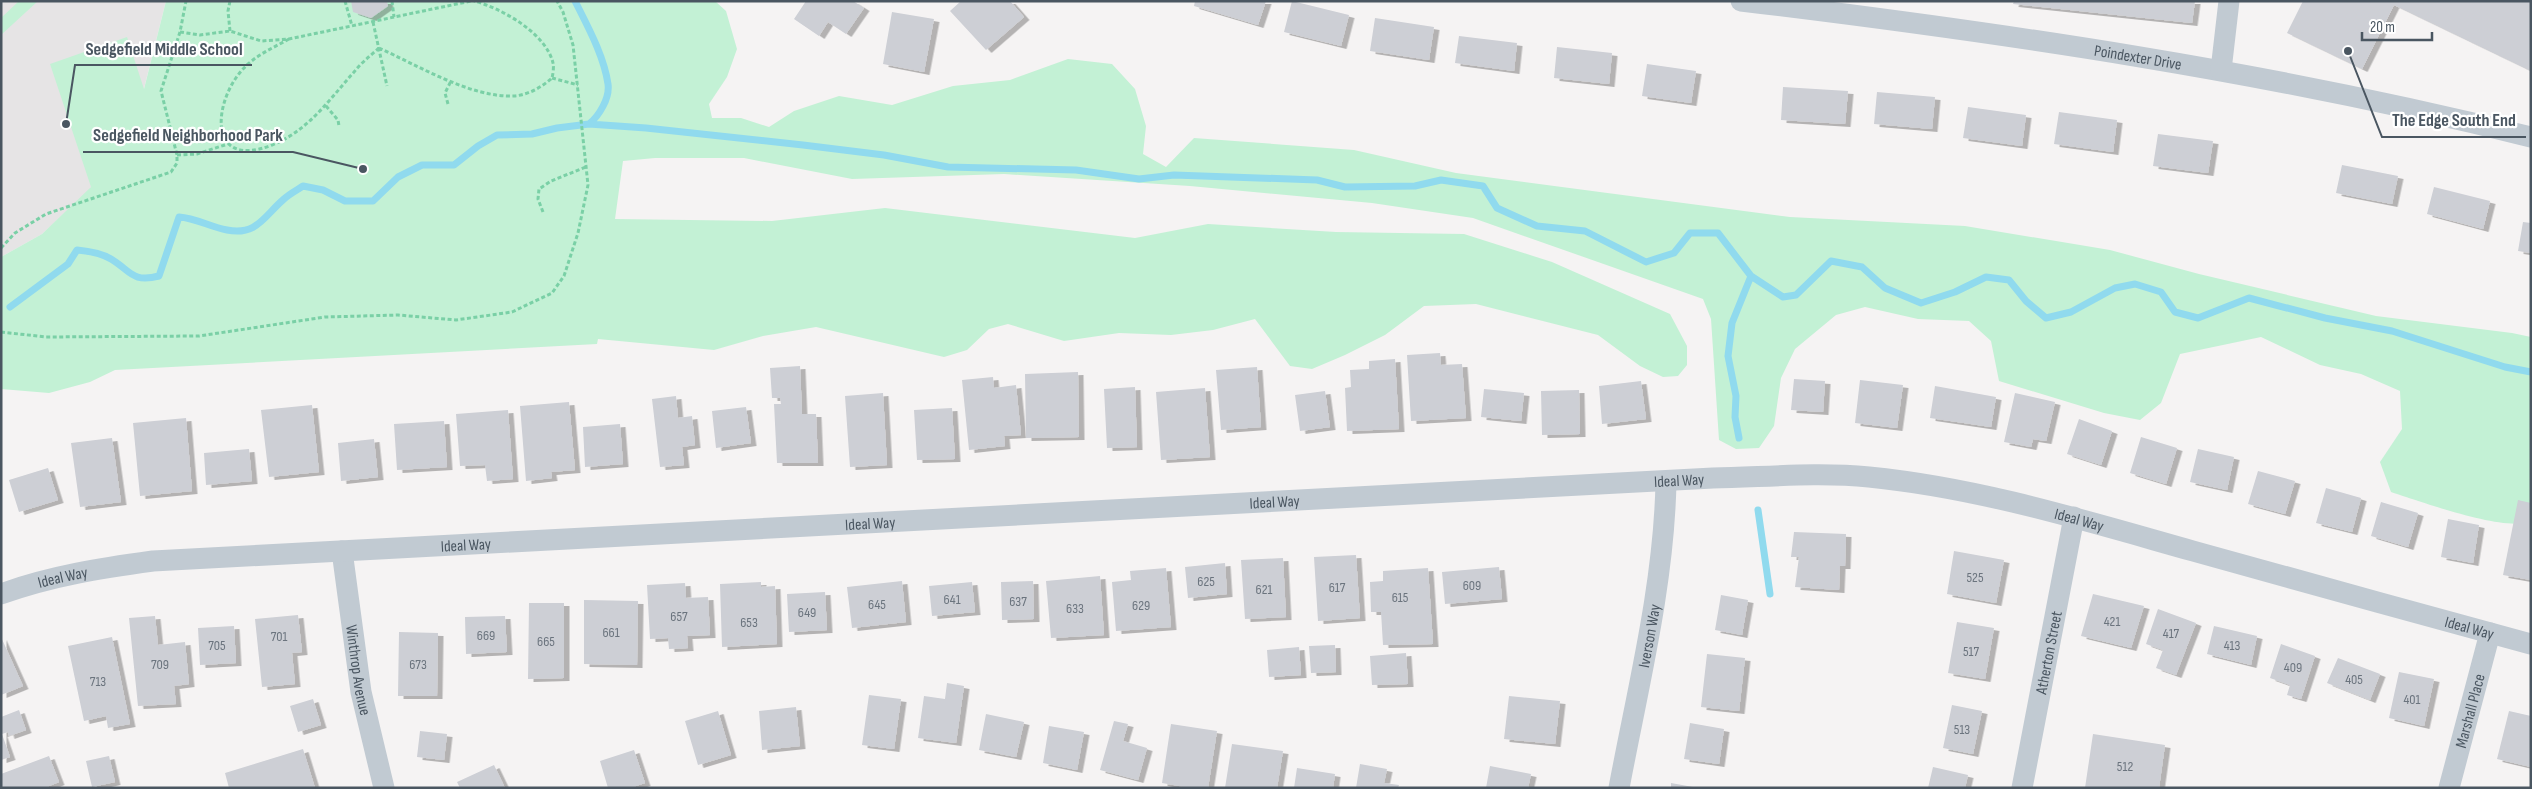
<svg xmlns="http://www.w3.org/2000/svg" width="2532" height="789" font-family="'Sofia Sans Condensed',sans-serif">
  <defs>
    <filter id="shadow"><feDropShadow dx="5.5" dy="3" stdDeviation="0" flood-color="#0004"/></filter>
  </defs>
  <rect width="100%" height="100%" fill="#f5f3f3"/>
  <path fill="#e6e4e5" d="M1,1h165l-25,99 -22,48 -30,42 -47,44 -41,23z"/>
  <path fill="#c3f1d5" d="M19,1h19l-37,34v-17z
    M166,1h549l11,10 11,38 -10,28 -18,27 3,14h29l28,9 25,-16 45,-15 53,9 61,-19 57,-6 58,-21 44,5 23,25 11,37 -3,28 23,13 28,-29 160,12 102,23 334,44 175,9 145,24 89,24 177,42 136,17 19,4v183c-19,15 -115,-20 -140,-28l-11,-30 22,-33 -2,-38 -39,-17 -41,-9 -59,-28 -81,17 -19,49 -21,17 -36,-7 -105,-32 -8,-40 -22,-20 -51,-2 -53,-12 -29,8 -41,34 -14,29 -7,48 -15,22 -23,1 -17,-9 -8,-121 -8,-20 -230,-81 -101,-15 -182,-17 -186,-12 -152,5 -108,-21h-89l-32,3 -8,58 157,2 113,-13 250,30 73,-14 128,8 128,2 88,28 118,52 17,32v19l-9,11 -15,1 -23,-11 -42,-31 -122,-31 -52,2 -39,29 -40,20 -33,14 -22,-3 -35,-47 -42,11 -42,5 -52,-2 -55,8 -56,-17 -19,5 -22,21 -23,7 -128,-30 -53,9 -49,14 -116,-11 -1,5 -482,26 -25,12 -41,11 -48,-4v-132l41,-23 49,-47 -41,-123 77,-27 17,52z"/>
  <g fill="none" stroke-linecap="round" stroke-linejoin="round">
    <path stroke="#90daee" stroke-width="7" d="M575,1c13,26 29,55 33,83 2,14 -9,32 -19,40
      M10,307l58,-43 9,-14c11,1 24,3 34,9 20,12 21,24 48,17l20,-59c17,1 31,10 48,13 30,6 37,-14 57,-31 5,-5 13,-9 19,-13l20,4 22,11h28l25,-24 24,-12h32l24,-19 19,-11 35,-1 25,-6 32,-4 57,4 157,17 81,10 64,12 128,3 63,9 35,-4 143,5 28,7 70,-1 26,-6 42,6 14,22 40,18 48,5 61,31 28,-9 16,-20h28l33,43 32,21 13,-2 35,-34 31,6 23,21 36,15 34,-11 31,-15 23,3 17,21 20,17 25,-6 44,-24 20,-4 26,8 14,20 23,6 51,-20 76,20 67,13 113,36 26,5
      M1739,438l-4,-21 1,-21 -8,-40 4,-33 19,-47
      M1758,510l12,84"/>
  </g>
  <path fill="#cdcfd5" filter="url(#shadow)" d="M351,1h36l1,5 -17,12 -18,-6z
    M806,1h47l11,7 -18,26 -18,-12 -9,14 -25,-17z
    M961,1h49l14,16 -38,33 -36,-39z
    M1195,1h71l-8,24 -64,-19z
    M1292,1l57,14 -8,31 -57,-14z
    M2014,1h181l-3,22 -179,-19z
    M2303,1h228v70l-137,-66 -32,64 -75,-36z
    M892,12l42,7 -10,53 -41,-8z
    M1375,18l59,9 -5,33 -59,-9z
    M1459,36l58,7 -3,28 -59,-8z
    M1557,47l55,6 -3,31 -55,-6z
    M1647,64l49,7 -5,32 -49,-7z
    M1783,87l65,4 -3,33 -64,-4z
    M1877,92l58,5 -3,32 -58,-5z
    M1968,107l58,8 -4,31 -59,-8z
    M2059,112l58,8 -4,32 -59,-8z
    M2158,134l55,7 -5,32 -55,-7z
    M2342,165l56,11 -6,28 -56,-11z
    M2434,187l56,14 -7,28 -56,-15z
    M2523,222l8,1v30l-13,-2z
    M1440,353l1,12 21,-1 4,54 -55,3 -4,-66z
    M1395,359l4,70 -52,2 -2,-43 6,-1 -1,-17 19,-1v-8z
    M800,366l2,48h14l2,49h-41l-3,-59h7l-1,-6h-8l-2,-30z
    M1257,367l4,60 -40,3 -5,-60z
    M1078,372l1,65 -53,1 -1,-64z
    M993,377l1,11 22,-3 5,50 -17,1 1,10 -36,4 -7,-70z
    M1794,379l31,2 -2,31 -32,-2z
    M1860,380l43,5 -6,43 -42,-5z
    M1641,381l5,38 -44,5 -3,-38z
    M1935,386l61,11 -5,30 -61,-9z
    M1135,387l2,60 -30,1 -3,-59z
    M1205,388l5,69 -49,3 -5,-68z
    M1484,389l40,4 -3,28 -40,-4z
    M1579,390l1,44 -38,1 -1,-44z
    M1325,391l5,36 -30,4 -5,-36z
    M883,393l4,72 -37,2 -5,-71z
    M2015,393l40,9 -9,39 -13,-2 -2,8 -27,-5z
    M676,396l2,22 14,-2 3,29 -13,2 2,18 -24,2 -8,-68z
    M569,402l6,68 -24,2 1,6 -26,3 -6,-75z
    M312,405l7,67 -50,5 -8,-67z
    M746,407l5,36 -35,5 -4,-37z
    M952,408l3,51 -38,1 -3,-50z
    M508,410l5,69 -26,2 -2,-16 -25,1 -4,-52z
    M186,418l6,73 -52,5 -7,-73z
    M2079,419l33,12 -11,34 -34,-11z
    M444,421l3,46 -50,3 -3,-46z
    M620,424l3,40 -38,3 -2,-40z
    M2141,437l36,11 -11,36 -36,-11z
    M112,438l9,64 -41,5 -9,-64z
    M374,439l4,38 -37,4 -3,-38z
    M249,449l3,32 -46,4 -2,-32z
    M2198,449l36,8 -7,33 -37,-8z
    M48,468l10,32 -39,12 -10,-32z
    M2258,471l37,10 -10,33 -37,-10z
    M2326,488l35,10 -9,34 -36,-9z
    M2518,500l13,3v77l-28,-5z
    M2381,502l37,11 -10,34 -37,-11z
    M2448,519l31,6 -6,38 -32,-6z
    M1794,532l52,2 -1,32h-5l-1,24 -44,-3 4,-30h-8z
    M1954,551l50,9 -8,43 -49,-9z
    M1356,555l4,63 -42,3 -4,-64z
    M1283,558l3,59 -41,2 -4,-59z
    M1225,563l2,31 -39,4 -3,-31z
    M1499,567l3,32 -57,5 -3,-32z
    M1166,568l5,59 -55,4 -4,-49 19,-2 -1,-9z
    M1428,568l5,76 -50,1 -2,-33h-10l-1,-30 13,-1v-10z
    M1100,576l4,59 -53,3 -5,-57z
    M902,581l4,41 -54,6 -5,-41z
    M1033,581l1,38 -32,1 -1,-38z
    M761,582v5l14,-1 2,58 -55,3 -2,-63z
    M972,582l3,30 -43,4 -3,-30z
    M685,583l1,15 22,-1 2,38 -23,1 1,12 -19,1 -1,-11 -18,1 -3,-54z
    M825,592l2,38 -38,2 -2,-38z
    M2093,594l51,12 -13,42 -50,-12z
    M1721,595l27,5 -6,35 -27,-5z
    M584,600l54,1 -1,64 -53,-1z
    M529,603h35v75l-36,1z
    M2158,609l38,14 -20,52 -20,-7 7,-18 -17,-6z
    M298,615l4,37 -10,1 3,31 -33,3 -7,-68z
    M155,616l3,29 27,-3 4,42 -15,2 2,18 -38,2 -9,-88z
    M505,616l2,36 -41,2 -1,-37z
    M1957,622l37,6 -9,51 -37,-6z
    M234,626l2,37 -36,2 -2,-37z
    M2214,626l43,10 -6,29 -44,-11z
    M399,632l39,1 -1,63h-39z
    M1,637l22,49 -22,9z
    M112,637l18,87 -22,4 -2,-12 -22,5 -16,-75z
    M2281,644l34,12 -14,43 -14,-4 3,-10 -20,-7z
    M1335,645l1,27 -25,1 -2,-27z
    M1299,647l2,28 -32,2 -2,-27z
    M1406,653l2,31 -36,1 -2,-29z
    M1707,654l38,4 -6,53 -38,-4z
    M2338,658l42,16 -10,26 -43,-17z
    M2399,672l35,7 -10,47 -35,-8z
    M947,683l17,3 -8,57 -38,-5 6,-42 21,3z
    M869,695l32,4 -7,50 -32,-4z
    M1509,696l51,5 -5,43 -51,-5z
    M313,699l8,26 -23,7 -8,-26z
    M1952,705l30,6 -9,43 -30,-6z
    M796,707l4,39 -38,4 -3,-39z
    M19,710l7,20 -17,6 -1,-4 -6,2 8,23 -9,3v-43z
    M718,711l13,44 -33,10 -13,-44z
    M2509,711l22,5v51l-34,-8z
    M986,714l38,8 -8,35 -37,-7z
    M1114,721l14,3 -5,17 24,7 -9,32 -38,-10z
    M1690,723l34,6 -5,35 -35,-5z
    M1171,724l46,7 -9,57h-17l-29,-5z
    M1049,726l35,6 -7,38 -34,-7z
    M420,731l27,3 -3,26 -27,-3z
    M2093,734l72,11 -6,43h-74z
    M1232,744l51,7 -6,37h-52z
    M303,749l12,39h-86l-4,-15z
    M634,750l11,33 -15,5h-22l-8,-27z
    M49,756l10,26 -15,6h-43v-14z
    M109,756l6,26 -23,5 -6,-26z
    M1360,764l27,5 -3,14 15,2 -1,3h-42z
    M494,765l11,23h-45l-3,-6z
    M1490,766l41,8 -3,14h-42z
    M1933,767l35,8 -3,13h-37z
    M1297,768l38,6 -2,14h-39z
    M1671,783l22,4v1h-22z"/>
  <g fill="none" stroke-linecap="round" stroke-linejoin="round">
    <path stroke="#7ad0a6" stroke-width="3" stroke-dasharray="4 2.5" stroke-linecap="butt" d="M345,1l7,25
      M392,1l2,16
      M373,22l14,64
      M230,31l-2,-20 2,-10
      M180,32l20,3 30,-4 31,10 28,-2 182,-38
      M289,39c-16,9 -33,16 -45,29 -31,32 -38,103 28,77 36,-14 57,-45 82,-73 7,-9 16,-16 25,-24
      M379,48c38,17 92,50 135,48 14,-1 28,-9 38,-18 1,-4 2,-11 1,-15 -7,-30 -52,-55 -79,-62
      M552,78l26,7
      M448,104l-3,-11 6,-12
      M326,106l12,14 1,6
      M177,155l20,-1 31,-10
      M543,212l-5,-13 1,-10 12,-8 35,-14
      M1,248l14,-15 31,-19 125,-42 6,-9v-8l-16,-64 19,-59 6,-31
      M1,332l45,5 153,-1 126,-19 73,-2 58,5 56,-8 40,-19 12,-17 14,-43 10,-48 -15,-140 -10,-33 -6,-11"/>
    <g stroke="#c1cad2" stroke-width="21">
      <path id="s1" d="M1741,1c265,32 530,71 790,136"/>
      <path d="M2221,70l8,-69"/>
      <path id="s2" d="M342,551l19,141 23,96"/>
      <path id="s3" d="M1,594c49,-18 101,-26 152,-33l1560,-83c52,-1 105,-6 156,-1 111,11 217,44 324,74 113,32 225,62 338,93"/>
      <path id="s4" d="M1619,788c19,-101 45,-203 47,-306"/>
      <path id="s5" d="M2022,788l52,-271"/>
      <path id="s6" d="M2449,788l41,-155"/>
    </g>
  </g>
  <g text-anchor="middle" stroke-width="4.5" stroke-linejoin="round" paint-order="stroke">
    <g font-size="14" fill="#6b747e">
      <text x="1975" y="582">525</text>
      <text x="1206" y="586">625</text>
      <text x="1472" y="590">609</text>
      <text x="1337" y="592">617</text>
      <text x="1264" y="594">621</text>
      <text x="1400" y="602">615</text>
      <text x="952" y="604">641</text>
      <text x="1018" y="606">637</text>
      <text x="877" y="609">645</text>
      <text x="1141" y="610">629</text>
      <text x="1075" y="613">633</text>
      <text x="807" y="617">649</text>
      <text x="679" y="621">657</text>
      <text x="2112" y="626">421</text>
      <text x="749" y="627">653</text>
      <text x="611" y="637">661</text>
      <text x="2171" y="638">417</text>
      <text x="486" y="640">669</text>
      <text x="279" y="641">701</text>
      <text x="546" y="646">665</text>
      <text x="217" y="650">705</text>
      <text x="2232" y="650">413</text>
      <text x="1971" y="656">517</text>
      <text x="160" y="669">709</text>
      <text x="418" y="669">673</text>
      <text x="2293" y="672">409</text>
      <text x="2354" y="684">405</text>
      <text x="98" y="686">713</text>
      <text x="2412" y="704">401</text>
      <text x="1962" y="734">513</text>
      <text x="2125" y="771">512</text>
    </g>
    <g font-size="16" fill="#4a5661" stroke="#fff">
      <text dy="6" stroke="none"><textPath href="#s1" startOffset="401">Poindexter Drive</textPath></text>
      <text dy="6" stroke="none"><textPath href="#s3" startOffset="1684">Ideal Way</textPath></text>
      <text dy="6" stroke="none"><textPath href="#s3" startOffset="1279">Ideal Way</textPath></text>
      <text dy="6" stroke="none"><textPath href="#s3" startOffset="2089">Ideal Way</textPath></text>
      <text dy="6" stroke="none"><textPath href="#s3" startOffset="874">Ideal Way</textPath></text>
      <text dy="6" stroke="none"><textPath href="#s3" startOffset="469">Ideal Way</textPath></text>
      <text dy="6" stroke="none"><textPath href="#s3" startOffset="64">Ideal Way</textPath></text>
      <text dy="6" stroke="none"><textPath href="#s3" startOffset="2494">Ideal Way</textPath></text>
      <text dy="6" stroke="none"><textPath href="#s4" startOffset="155">Iverson Way</textPath></text>
      <text dy="6" stroke="none"><textPath href="#s5" startOffset="138">Atherton Street</textPath></text>
      <text dy="6" stroke="none"><textPath href="#s2" startOffset="120">Winthrop Avenue</textPath></text>
      <text dy="6" stroke="none"><textPath href="#s6" startOffset="80">Marshall Place</textPath></text>
    </g>
  </g>
  <path fill="none" stroke="#4a5661" stroke-width="2" d="M66 124L75 65H252M2348 51L2382 137H2526M363 169L293 152H83"/>
  <g fill="#4a5661" stroke="#fff" stroke-width="2">
    <circle cx="66" cy="124" r="5"/>
    <circle cx="2348" cy="51" r="5"/>
    <circle cx="363" cy="169" r="5"/>
  </g>
  <g font-size="18" text-anchor="middle" font-weight="bold" fill="#4a5661" stroke="#fff" stroke-width="4.5" stroke-linejoin="round" paint-order="stroke">
    <text x="164" y="55">Sedgefield Middle School</text>
    <text x="2454" y="126">The Edge South End</text>
    <text x="188" y="141">Sedgefield Neighborhood Park</text>
  </g>
  <rect width="2532" height="789" fill="none" stroke="#4a5661" stroke-width="5"/>
  <path d="M2362 32v8h70v-8" fill="none" stroke="#4a5661" stroke-width="2.5"/>
  <text x="2370" y="32" font-size="15" fill="#4a5661" stroke="#ffffff" stroke-width="4" paint-order="stroke">20 m</text>
</svg>
